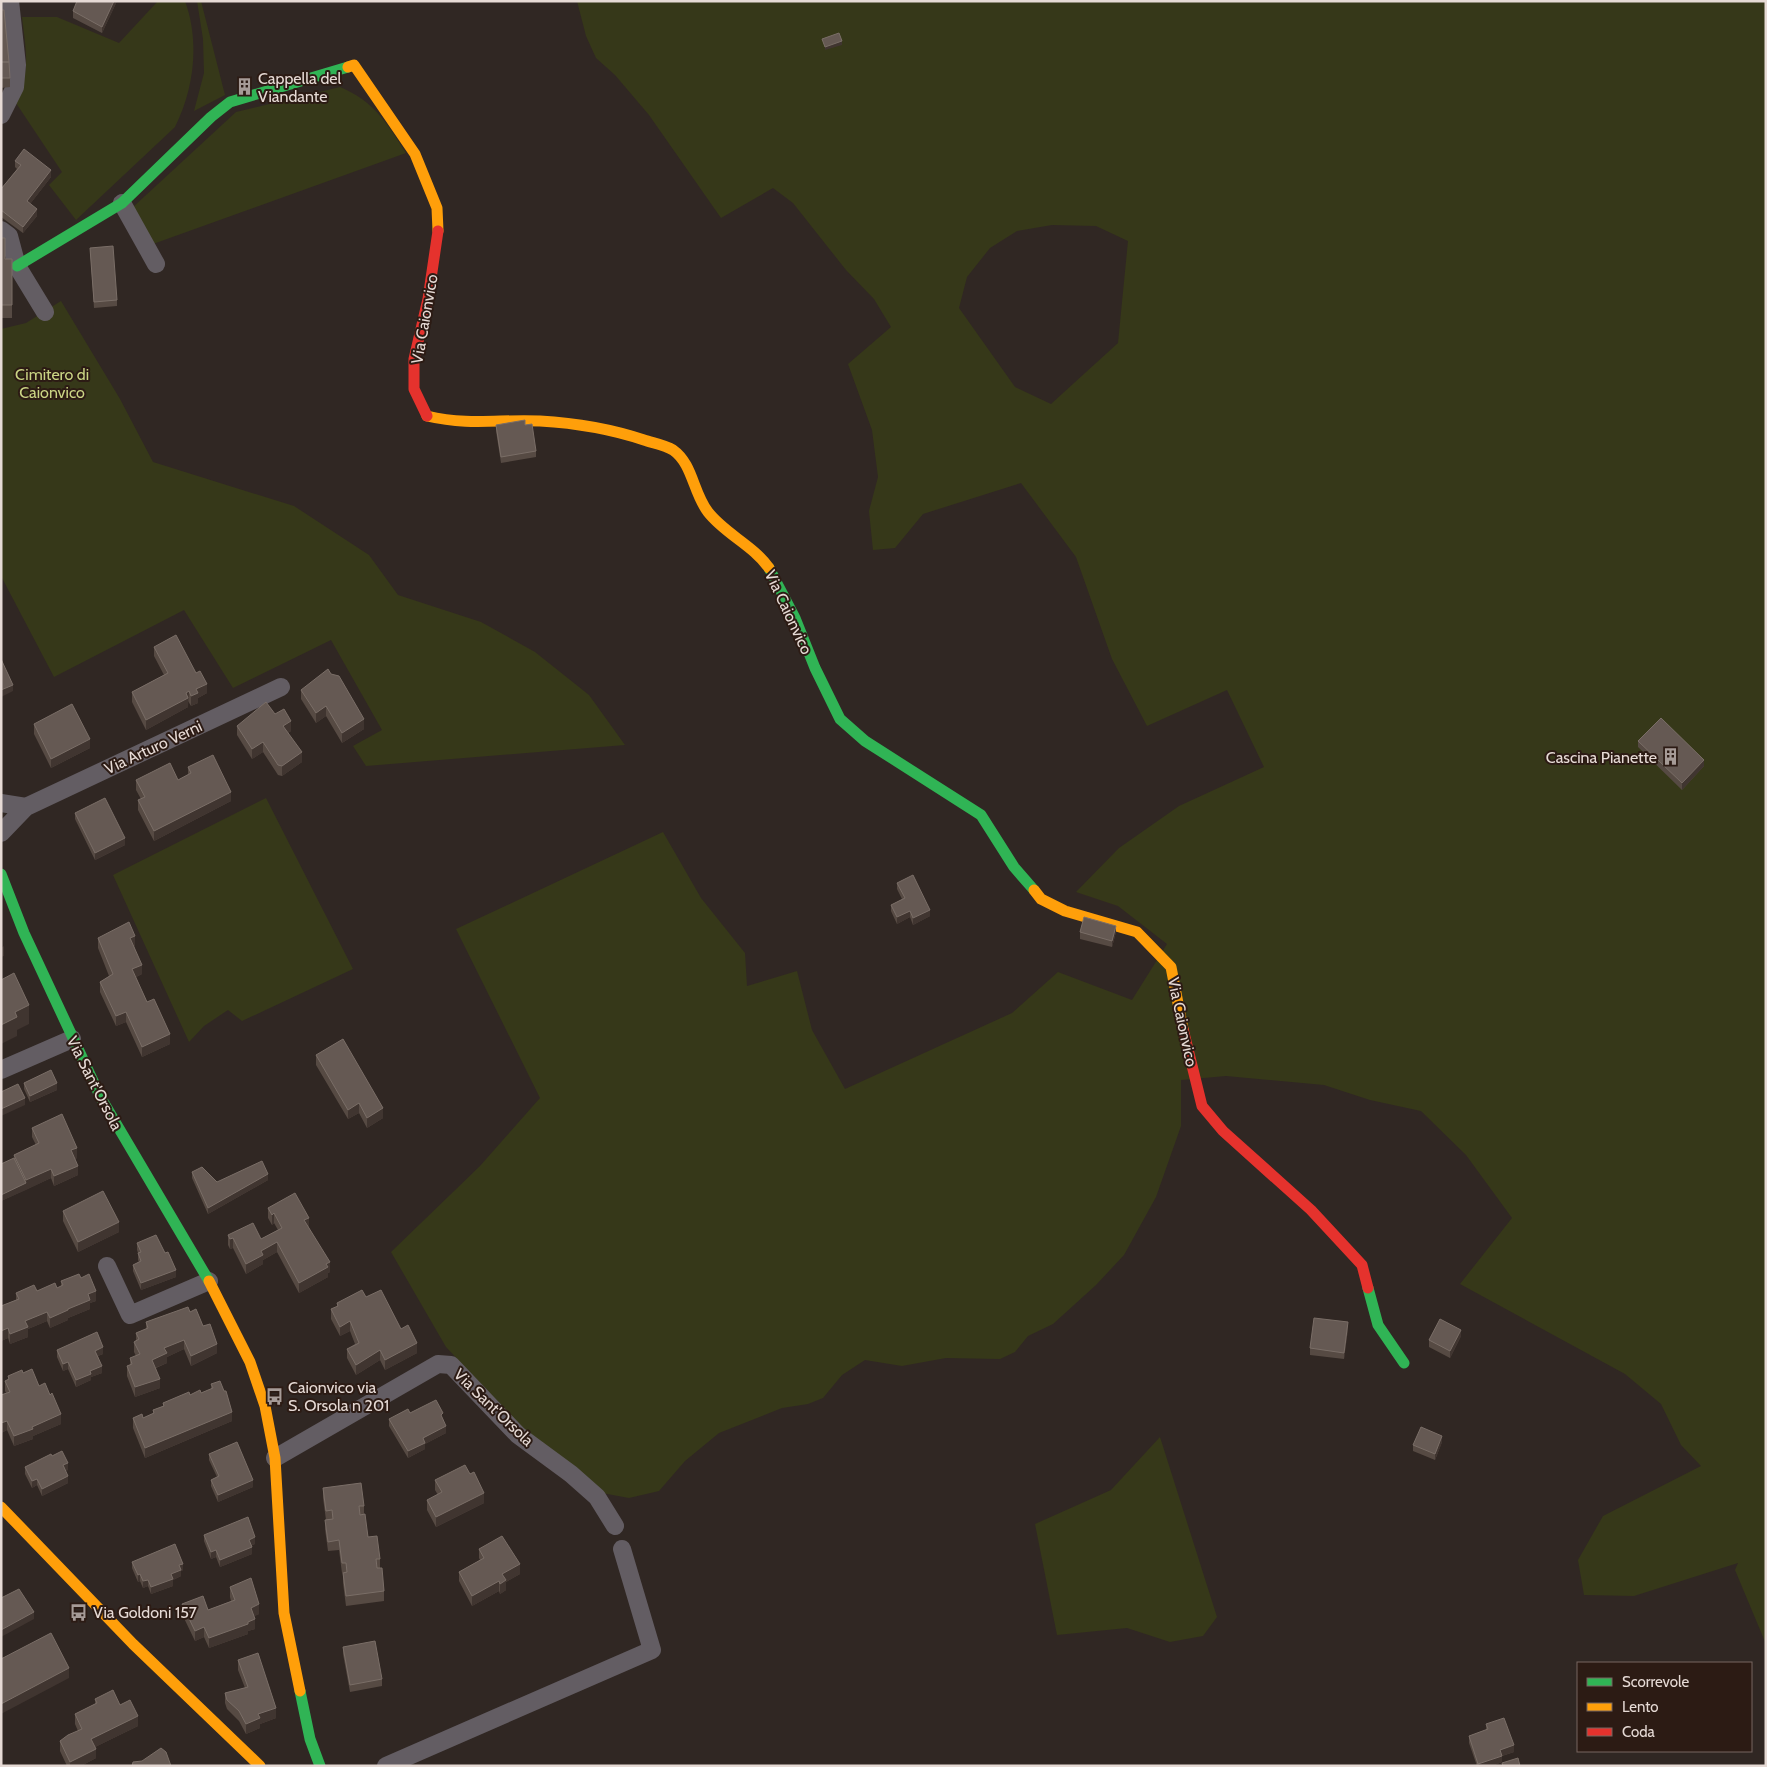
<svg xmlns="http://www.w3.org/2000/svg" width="1767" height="1767" font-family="Cabin,sans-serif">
  <rect width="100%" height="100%" fill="#302723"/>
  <path fill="#363819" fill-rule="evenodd" d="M158,1h27c15,41 9,88 -10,126l-99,93 -27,-35 13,-13 -46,-69c15,-33 10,-52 6,-86h35l62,26z
    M197,1h4l24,94 -31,16 10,-38 -1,-34z
    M577,1h1189v1643l-31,-74 3,-7 -104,33 -50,-1 -6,-35 25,-44 98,-50 -20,-21 -20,-41 -36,-30 -165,-90 52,-66 -46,-63 -45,-44 -51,-11 -46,-15 -98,-9 -45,4v46l-25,71 -32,58 -28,30 -43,39 -25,12 -13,16 -15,7 -54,-1 -44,8 -37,-6 -23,15 -19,23 -15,6 -26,4 -63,25 -34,28 -26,30 -30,7 -27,-5 -80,-66 -76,-80 -55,-95 89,-86 60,-68 -84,-169 207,-97 38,66 44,55 2,33 50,-15 15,59 33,59 167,-76 46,-41 74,28 35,-56 -49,-38 -42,-14 43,-44 60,-42 85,-39 -37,-77 -80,36 -35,-67 -36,-102 -55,-74 -98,31 -28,34 -22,2 -4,-39 9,-34 -6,-47 -24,-66 43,-37 -17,-28 -28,-29 -53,-67 -20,-15 -52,30 -72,-103 -34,-40 -19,-17 -10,-22zM1052,225l44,1 32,15 -10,102 -67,61 -36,-17 -56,-79 8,-31 23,-29 27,-17z
    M340,87c34,14 47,36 66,66l-253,91 -21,-36 104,-96z
    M61,301l59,98 33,63 141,44 75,49 29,40 83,27 54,30 54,43 36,50 -259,21 -13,-20 29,-16 -51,-90 -98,48 -49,-78 -130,67 -53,-101v-247l25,-6z
    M266,798l87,171 -111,52 -14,-11 -24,16 -15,16 -76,-167z
    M1160,1437l57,180 -14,19 -33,6 -43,-14 -70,7 -22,-111 76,-34z"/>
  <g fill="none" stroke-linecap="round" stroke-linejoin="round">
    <path stroke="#635d63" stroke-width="18" d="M1,115l14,-28 2,-22 -7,-64
      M122,203l34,61
      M1,230l8,6 8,30 28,46
      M1,803l25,4
      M1,833l25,-26 255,-120
      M1,1070l71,-31
      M107,1266l23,49 79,-34
      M275,1458l163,-94 13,1 67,70 53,39 26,23 18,29
      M386,1766l266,-116 -30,-101"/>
    <path stroke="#30b455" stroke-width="11" d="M17,266l105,-63 89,-86 19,-15 118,-35
      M769,568l26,50 20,50 25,51 25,22 116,74 33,52 20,23
      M1,874l23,59 77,165 108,183
      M1368,1288l10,37 26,38
      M300,1691l10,48 10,27"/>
    <path stroke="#ff9f0a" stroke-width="11" d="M348,67l6,-2 61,89 22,54 1,23
      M427,416c43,10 72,3 113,5 35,2 71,8 104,19 9,3 21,5 29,10 20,14 20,43 35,62 17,22 45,33 61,56
      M1034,890l7,9 24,12 72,21 34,35 12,62
      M209,1281l41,81 15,44 10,52 9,155 16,78
      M1,1507l132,137 127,122"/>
    <path stroke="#e5322d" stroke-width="11" d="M427,416l-13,-27v-30l14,-60 10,-68
      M1183,1029l19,77 21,25 88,79 51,55 6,23"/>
  </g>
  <path fill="#564a43" d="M77,1h40l-15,32 -29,-15v-7z
    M1,10l9,68v9l-9,1z
    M15,161l36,16 -21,27 7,12 -14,17 -22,-16v-28l16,-20 -2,-2z
    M1,238l4,21h7v59h-11z
    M90,248l27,52v6l-23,2z
    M496,425l40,26v6l-35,6 -5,-32z
    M154,647l53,46 -9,5v5l-7,3 -3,-5v6l-42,23 -14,-28v-10l32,-17 -10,-19z
    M301,690l63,39 -22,14 -16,-27 -10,7 -15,-24z
    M275,714l16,17 -3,2 14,29 -20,14 -4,-1 -15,-23 -11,7 -15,-24v-9z
    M34,724l56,24 -39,20 -17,-34z
    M1638,741l66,25 -22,24 -44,-43z
    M188,767l43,34 -77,40 -16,-31v-10l3,-1 -5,-9v-10h42l10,-5z
    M75,813l50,32 -30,15 -20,-41z
    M897,883l33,33 -17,9 -3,-8 -13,7 -6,-13v-6l11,-6 -5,-10z
    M1080,932h36l-4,15 -32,-8z
    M98,938l37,7 -1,1 8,28 -6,3 11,25 23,42 -28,13 -16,-35 -10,4 -16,-34v-10l9,-6 -11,-28z
    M316,1055l67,63 -16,10 -8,-15 -11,6 -32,-54z
    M24,1083l33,7 -27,12 -6,-13z
    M32,1128l45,30 -2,1 3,16 -24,11 -3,-8 -50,23 13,-43v-3l22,-10 -4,-8z
    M192,1172l25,10 51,-2 -60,34 -16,-36z
    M268,1208l41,20 21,44 -2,1v4l-29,16 -22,-41 -14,8v4l-17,10 -13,-26 -3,1 -2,-4v-10l33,4 17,-9 -4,-7 -2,2 -4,-7z
    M63,1211l56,21 -41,20 -15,-31z
    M137,1243l39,34 -35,13 -8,-19v-6l6,-3 -1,-2v-7l-1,-3z
    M81,1278l15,23 -6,2v6l-22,9v2l-18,8 -3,-7 -19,8v8l-18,7 -2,-6 -7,3v-35l15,-6v-7l41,-5 4,-2v-5z
    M366,1297l35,32 16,24 -32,17 -5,-10 -24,15 -9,-17v-9l8,-5 -5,-13 -10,5 -9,-17v-10l6,-2v-4z
    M190,1312l13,14 14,27 -26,13 -7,-17 -17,8v6l-11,5 4,20 -25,9 -8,-21v-10l3,-1v-7l6,-2 -2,-4v-10l2,-2v-7l10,-4v-7z
    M1348,1329l-4,30 -34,-4v-7z
    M1461,1336l-11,22 -21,-11v-7z
    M57,1350l46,4 -5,2 4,17 -11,4v3l-15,7 -8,-18 -5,2 -6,-14z
    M23,1373l16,13 22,38 -28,12v3l-19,7 -7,-16 -6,3v-38l5,-2 -1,-2v-10l3,-1v-4z
    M211,1384l21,37 -87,37 -12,-30v-10h10l10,-4v-4l10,-4v-3l27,-8 11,-2 10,-4z
    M410,1413l33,6 3,14 -21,11v5l-17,9 -19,-32v-7z
    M1442,1442l-7,18 -22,-9v-6z
    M209,1454l44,33 -35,15 -7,-16v-6l6,-3 -8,-17z
    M52,1456l16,14 -3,1 3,12 -26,13 -5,-11 -5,3 -7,-14v-7z
    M435,1480l49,23 -48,24 -9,-17v-10l11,-5 -3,-5z
    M323,1488l41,18v9l4,22 12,22v9l4,23v10l-38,5 -3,-23v-10h-1l-3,-23 -11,1 -3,-22 1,-9 -3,-22z
    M204,1535l51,9 -3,1v9l-32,13 -4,-10 -5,2 -7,-18z
    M479,1549l41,25 -14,8v8l-6,4 -1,-3 -27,15 -13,-25v-9l21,-12 -1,-2z
    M132,1562l51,8 -2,1v5l-8,4v6l-22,8 -3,-8 -5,2 -3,-7 -2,1 -6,-14z
    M230,1587l29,27 -5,2 1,13 -7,2v3l-39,14 -5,-11 -9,4 -13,-27v-10l26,6 23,-9 -1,-4z
    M343,1647l39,32v7l-32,6 -7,-38z
    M238,1660l38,58 -16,6v4l-14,6 -7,-13 -12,-12 -2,-6v-10l20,-5 -7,-18z
    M95,1699l25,6 18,21 -43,21 1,11 -15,8h-14l-7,-15v-10l18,-10 -3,-7v-10l20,-10z
    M1486,1724l28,28 -12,4v6l-10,4h-15l-8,-23v-7l17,-6z"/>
  <path fill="#403530" d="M114,1h3l-15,32v-6z
    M842,41v4l-17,5v-3z
    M249,87v3l-8,2v-3z
    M51,170v7l-24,31v-7z
    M37,209v7l-14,17v-6z
    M207,684v9l-9,5v5l-7,3v-10l5,-7z
    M13,685v6l-12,6v-7z
    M189,691l-1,16 -42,23v-10z
    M326,706v10l-10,7v-10z
    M364,719v10l-22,14v-10z
    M291,721v10l-8,5v-10z
    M90,739v9l-39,20v-9z
    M263,742v10l-11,7v-10z
    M302,752v10l-20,14v-10z
    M1704,760v6l-22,24v-7z
    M231,792v9l-77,40v-10z
    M125,838v7l-30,15v-7z
    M930,910v6l-17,9v-7z
    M910,911v6l-13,7v-7z
    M1116,926v6l-4,15v-6z
    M135,936v9l-5,3v-10z
    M4,946v10l-3,1v-9z
    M142,965v9l-10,5v-10z
    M29,1005v19l-12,6v6l-16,8v-19l14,-13z
    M126,1012v10l-10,4v-10z
    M170,1034v10l-28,13v-10z
    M57,1083v7l-27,12v-6z
    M25,1098v7l-24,11v-7z
    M359,1103v10l-11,6v-9z
    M383,1108v10l-16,10v-10z
    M77,1148v10l-6,2v-10z
    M78,1166v9l-24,11v-10z
    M51,1169v9l-25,12v-10z
    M268,1174v6l-60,34v-6z
    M26,1183v7l-25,11v-6z
    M274,1213v10l-2,2v-10z
    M309,1218v10l-5,2v-10z
    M119,1222v10l-41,20v-10z
    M233,1238v10l-3,1v-10z
    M277,1242v10l-14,8v4l-17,10v-10l15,-13z
    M330,1262v10l-2,1v4l-29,16v-10z
    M176,1270v7l-35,13v-7z
    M96,1291v10l-6,2v6l-22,9v2l-18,8v-10l18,-9 20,-15z
    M47,1312v9l-19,8v8l-18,7v-10l15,-13z
    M350,1321v10l-10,5v-9z
    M1348,1322v7l-4,30v-6z
    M8,1328v10l-7,3v-10z
    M1461,1330v6l-11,22v-7z
    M184,1340v9l-17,8v6l-15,6v-9l12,-12z
    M417,1343v10l-32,17v-10z
    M217,1344v9l-26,13v-10z
    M103,1347v7l-8,3v-6z
    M380,1350v10l-24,15v-10z
    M68,1362v7l-5,2v-7z
    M102,1366v7l-11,4v3l-15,7v-7l14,-9z
    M160,1379v9l-25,9v-10z
    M232,1412v9l-87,37v-10z
    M61,1414v10l-28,12v3l-19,7v-10l18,-9z
    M7,1421v9l-6,3v-10z
    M446,1426v7l-21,11v5l-17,9v-7l15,-13z
    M1442,1436v6l-7,18v-6z
    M68,1463v7l-5,2v-7z
    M68,1476v7l-26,13v-7z
    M37,1479v6l-5,3v-7z
    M253,1480v7l-35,15v-7z
    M484,1493v10l-48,24v-10z
    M255,1537v7l-6,2v-6z
    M252,1547v7l-32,13v-7z
    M216,1550v7l-5,2v-7z
    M183,1564v6l-2,1v5l-8,4v6l-22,8v-7l20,-13 8,-9z
    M520,1564v10l-14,8v8l-6,4v-10l2,-10z
    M140,1574v7l-2,1v-7z
    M148,1580v6l-5,2v-7z
    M499,1581v10l-27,15v-10z
    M259,1604v10l-8,4v-10z
    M34,1612v7l-33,18v-7z
    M255,1619v10l-7,2v3l-39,14v-10z
    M204,1627v10l-9,4v-10z
    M69,1668v10l-68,36v-10z
    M276,1708v10l-16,6v4l-14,6v-10l12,-10z
    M138,1716v10l-47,23v-10z
    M1514,1745v7l-12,4v6l-10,4h-14v-2l22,-14z
    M96,1749v9l-15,8h-11v-4z"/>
  <path fill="#655953" stroke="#7a6e67" d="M77,1h37l-12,26 -29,-16z
    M1,10h3l5,52h-8z
    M839,33l3,8 -17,6 -3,-8z
    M1,62h8l1,16h-9z
    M246,78l3,9 -8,2 -2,-9z
    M24,149l27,21 -24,31 10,8 -14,18 -22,-17v-21l20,-24 -6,-4z
    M1,238h4v21h7v46h-11z
    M113,246l4,54 -23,2 -4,-54z
    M525,420v5l7,-1 4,27 -35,6 -5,-32z
    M176,635l20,38 4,-2 7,13 -11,5 2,4 -7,3 -2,-5 -3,2 2,5 -42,22 -14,-28 36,-19 -14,-26z
    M1,659l12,26 -12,5z
    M328,669l3,5 8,2 25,43 -22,14 -16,-27 -10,7 -15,-23z
    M266,702l9,12 9,-5 7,12 -8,5 19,26 -20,14 -4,-1 -15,-23 -11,7 -15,-23z
    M72,704l18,35 -39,20 -17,-35z
    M1661,718l43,42 -22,23 -44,-42z
    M213,755l18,37 -77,39 -16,-31 7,-3 -9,-17 34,-17 8,17 13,-7 -3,-6z
    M105,798l20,40 -30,15 -20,-40z
    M913,875l17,35 -17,8 -3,-7 -13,6 -6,-12 14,-7 -8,-15z
    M1084,917l32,9 -4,15 -32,-9z
    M129,922l6,14 -5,2 12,27 -10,4 15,33 7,-3 16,35 -28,13 -16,-35 -10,4 -16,-34 13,-8 -15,-36z
    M14,973l15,32 -14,7 2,5 -16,8v-45z
    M343,1039l40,69 -16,10 -8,-15 -11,7 -32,-55z
    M51,1070l6,13 -27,13 -6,-13z
    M18,1084l7,14 -24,11v-17z
    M62,1114l15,34 -6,2 7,16 -24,10 -3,-7 -25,11 -12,-25 25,-12 -7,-15z
    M14,1158l12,25 -25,12v-31z
    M262,1161l6,13 -60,34 -16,-36 10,-5 15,15z
    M103,1191l16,31 -41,20 -15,-31z
    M295,1193l14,25 -5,2 26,42 -4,2 2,3 -29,16 -22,-41 -16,9 2,4 -17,9 -13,-26 -3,1 -2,-4 25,-12 8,16 21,-11 -8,-15 -2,2 -4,-7z
    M156,1235l9,18 3,-1 8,18 -35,13 -8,-18 8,-4 -3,-8 3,-1 -4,-9z
    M79,1274l2,4 8,-4 7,17 -8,3 2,6 -22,9v1l-18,8 -3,-6 -22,9 3,6 -18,7 -2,-6 -7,3v-25l18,-7 -3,-6 18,-8 3,6 18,-8 2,5 6,-3 -2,-4z
    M362,1290l4,7 15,-7 20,39 7,-4 9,18 -32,17 -5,-10 -24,15 -9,-16 12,-6 -9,-22 -10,6 -9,-18 7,-3 -1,-3z
    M188,1307l2,5 6,-3 7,17 7,-2 7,20 -26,12 -7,-16 -20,8 3,5 -15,7 8,19 -25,8 -8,-21 5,-2 -2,-6 10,-4 -6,-12 5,-3 -3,-6 12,-5 -2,-6z
    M1314,1318l34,4 -4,31 -34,-5z
    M1440,1319l21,11 -11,21 -21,-11z
    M97,1332l6,15 -8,4 7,15 -12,5 1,3 -15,6 -8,-18 -5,2 -6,-14z
    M32,1369l7,17 6,-3 5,12 2,-2 9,21 -29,13 1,2 -19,7 -7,-15 -6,2v-28l9,-3 -5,-11 4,-2 -1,-3 14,-6 1,3z
    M220,1381l4,10h2l6,21 -87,36 -12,-30 9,-4 1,4 11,-5 -1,-3 11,-4 -1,-3 26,-11 1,3 10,-5 1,3 12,-5 -2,-4z
    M436,1400l7,13 -2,2 5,11 -23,12 2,5 -17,8 -19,-32 19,-10 2,4z
    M1421,1427l21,9 -7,18 -22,-9z
    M237,1442l16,38 -35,15 -7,-15 8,-4 -10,-22z
    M62,1451l6,12 -5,2 5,11 -26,13 -5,-10 -5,2 -7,-14 26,-13 1,2z
    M465,1465l5,9 4,-2 10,21 -48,24 -9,-17 15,-8 -7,-12z
    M361,1483l3,23h-5l1,9 5,-1 3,23 9,-1 3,23h-4l1,9h5l2,23 -38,5 -3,-23 4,-1 -1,-9h-4l-3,-23 -11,2 -3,-22 8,-1 -1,-9 -6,1 -3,-23z
    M248,1517l7,20 -6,3 3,7 -32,13 -4,-10 -5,2 -7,-17z
    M502,1536l18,28 -18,10 4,6 -6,4 -1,-3 -27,15 -13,-24 25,-14 -5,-9z
    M175,1544l8,20 -4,1 2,5 -10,4 2,5 -22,8 -3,-7 -5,1 -3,-7 -2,1 -6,-13z
    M251,1578l8,26 -8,4 4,11 -7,3v2l-39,14 -5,-11 -9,4 -13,-27 21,-8 5,14 27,-10 -5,-13z
    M19,1589l15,23 -33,18v-32z
    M51,1633l18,35 -68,36v-45z
    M375,1641l7,38 -32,6 -7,-38z
    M258,1653l18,55 -18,6 2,4 -14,6 -7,-13 -12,-11 -2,-7 23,-6 -10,-27z
    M113,1690l7,15 10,-5 8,16 -47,23 5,10 -26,13 -10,-21 8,-6 14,-6 -7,-15 22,-11 -2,-4z
    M1504,1718l10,27 -14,5 2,6 -24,8 -9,-28 19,-7 -2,-5z
    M161,1748l5,4 5,14h-39l1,-4 9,-1z
    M1518,1758l2,8h-17l-1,-3z"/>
  <defs>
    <symbol id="building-bare" viewBox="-9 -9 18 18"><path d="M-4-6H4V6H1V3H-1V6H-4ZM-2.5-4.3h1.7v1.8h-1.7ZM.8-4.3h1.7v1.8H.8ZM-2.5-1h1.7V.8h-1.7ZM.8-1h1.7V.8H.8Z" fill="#a69b97" stroke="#2c1b14" stroke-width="2.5" paint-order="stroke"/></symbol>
    <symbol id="bus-bare" viewBox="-9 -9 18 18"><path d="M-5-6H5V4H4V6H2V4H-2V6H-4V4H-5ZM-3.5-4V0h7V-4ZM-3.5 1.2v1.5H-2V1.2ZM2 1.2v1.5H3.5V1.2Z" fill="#a69b97" stroke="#2c1b14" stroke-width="2.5" paint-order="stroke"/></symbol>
  </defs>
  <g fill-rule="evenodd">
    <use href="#building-bare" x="232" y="74" width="25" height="25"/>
    <use href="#building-bare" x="1658" y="744" width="25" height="25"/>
    <use href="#bus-bare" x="262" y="1384" width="25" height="25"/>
    <use href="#bus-bare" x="66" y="1600" width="25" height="25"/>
  </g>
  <g text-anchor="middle" stroke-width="4" stroke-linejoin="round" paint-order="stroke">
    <g font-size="16" fill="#e6dad5" stroke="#2c1b14" text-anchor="start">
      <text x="258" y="84">Cappella del<tspan x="258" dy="18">Viandante</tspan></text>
      <text x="1657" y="763" text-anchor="end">Cascina Pianette</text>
      <text x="288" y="1393">Caionvico via<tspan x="288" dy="18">S. Orsola n 201</tspan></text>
      <text x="93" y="1618">Via Goldoni 157</text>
    </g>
    <g font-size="16" fill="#e6dad5" stroke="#2c1b14">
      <text transform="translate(424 319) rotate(-80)" y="6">Via Caionvico</text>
      <text transform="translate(789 612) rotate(65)" y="6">Via Caionvico</text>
      <text transform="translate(153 747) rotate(-25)" y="6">Via Arturo Verni</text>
      <text transform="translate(1183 1022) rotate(78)" y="6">Via Caionvico</text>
      <text transform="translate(95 1083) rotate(63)" y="6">Via Sant'Orsola</text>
      <text transform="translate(494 1407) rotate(44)" y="6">Via Sant'Orsola</text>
    </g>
    <g font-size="16" fill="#cad484" stroke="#2c1b14">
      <text x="52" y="380">Cimitero di<tspan x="52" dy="18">Caionvico</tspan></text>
    </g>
  </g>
  <rect width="1767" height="1767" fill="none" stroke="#e6dad5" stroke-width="5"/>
  <rect x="1577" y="1662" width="175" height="90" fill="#2c1b14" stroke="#766761"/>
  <rect x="1587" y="1678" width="25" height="8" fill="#30b455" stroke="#766761"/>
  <text x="1622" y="1687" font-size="15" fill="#e6dad5">Scorrevole</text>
  <rect x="1587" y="1703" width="25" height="8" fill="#ff9f0a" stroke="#766761"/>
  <text x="1622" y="1712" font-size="15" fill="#e6dad5">Lento</text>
  <rect x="1587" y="1728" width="25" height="8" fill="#e5322d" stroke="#766761"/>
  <text x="1622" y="1737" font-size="15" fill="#e6dad5">Coda</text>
</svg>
